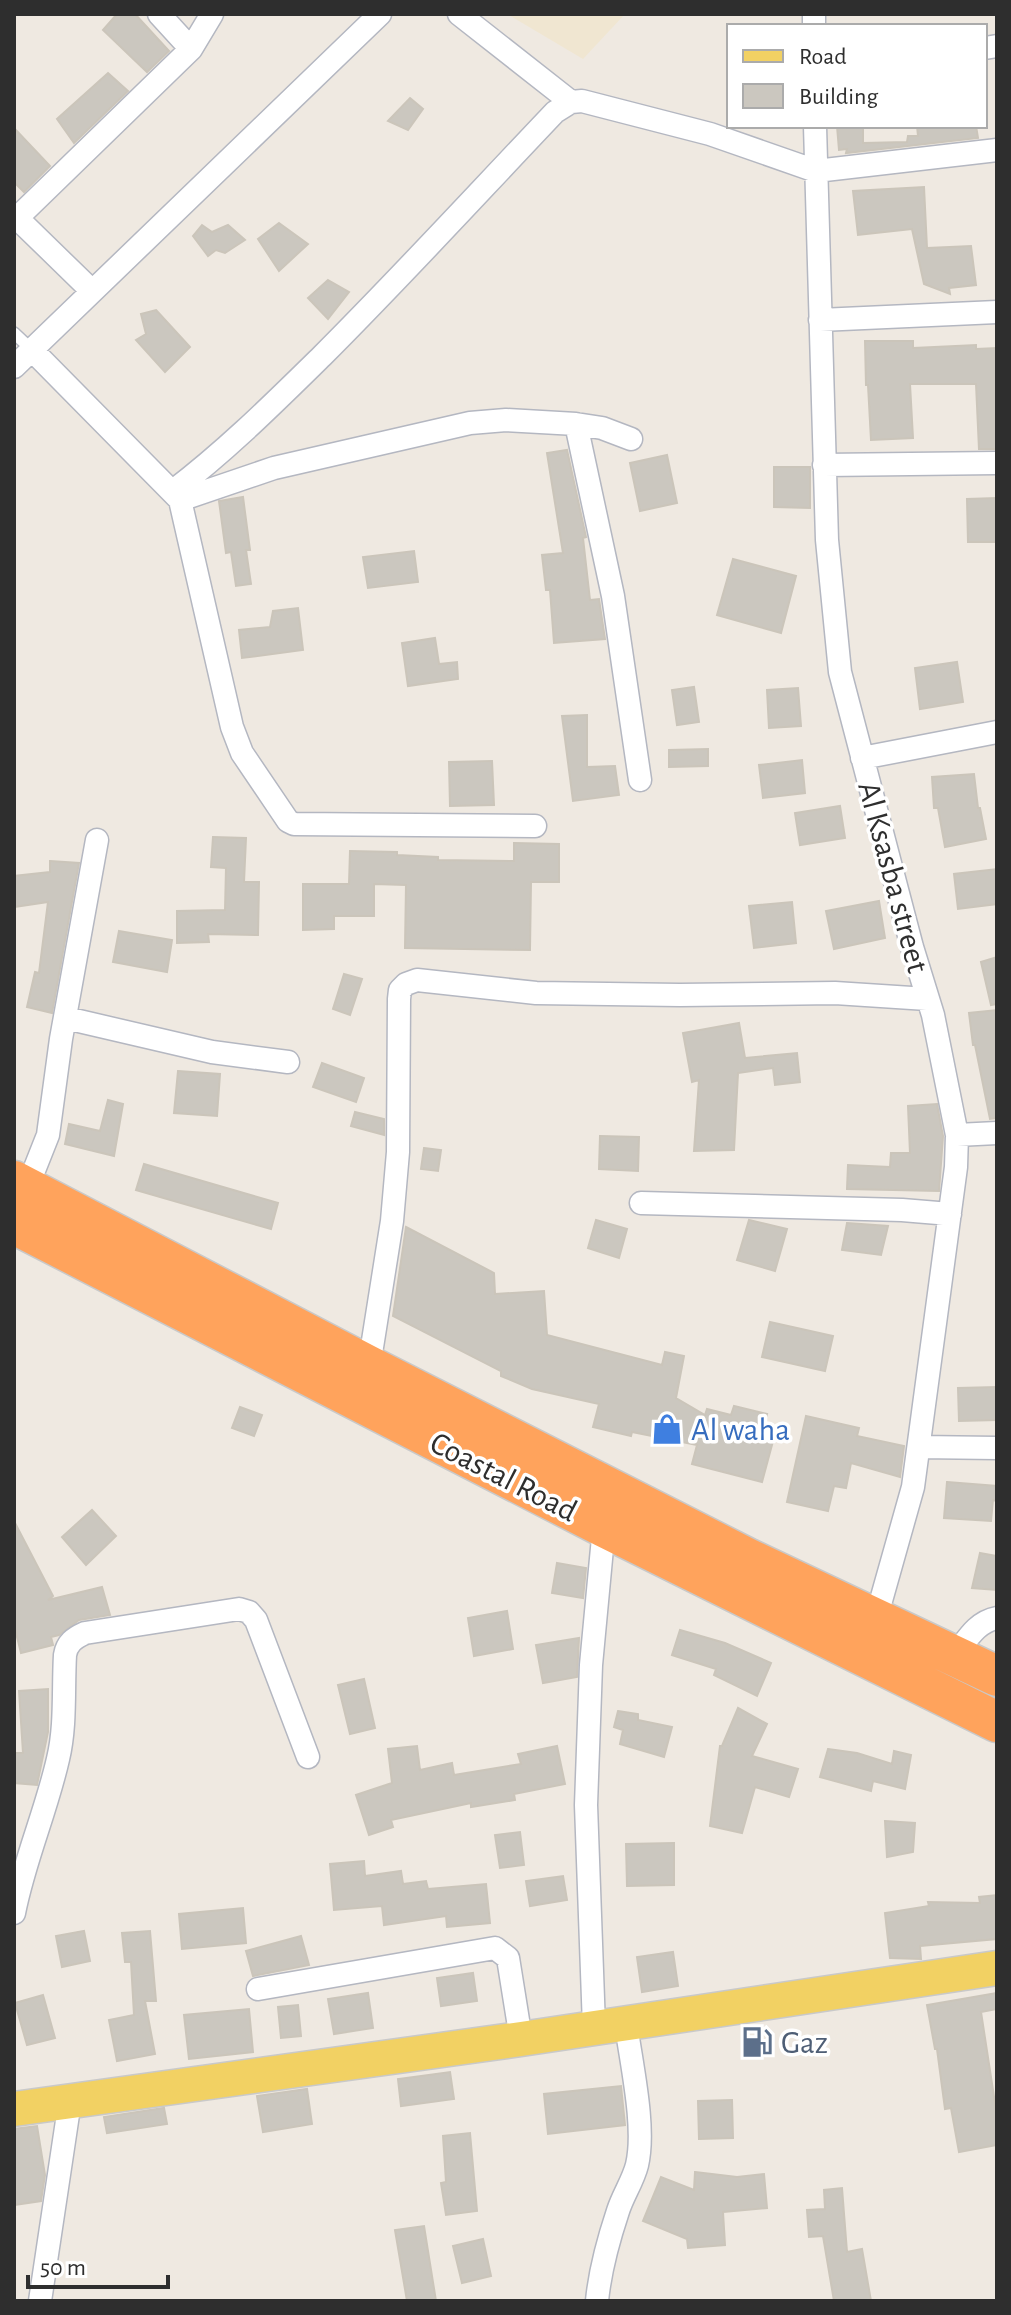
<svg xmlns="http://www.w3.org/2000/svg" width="1011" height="2315" font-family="'Alegreya Sans',sans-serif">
  <rect width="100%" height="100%" fill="#efe9e1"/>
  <path fill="#f0e6d1" d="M507,14h118l-42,45z"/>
  <path fill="#cbc7bf" stroke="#cbc5ba" stroke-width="2" d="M117,14h18l34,37 -22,21 -44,-42z
    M108,73l20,18 -54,52 -17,-24z
    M410,98l13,11 -15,21 -20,-9z
    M837,126h26v17l44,-1 1,-6h10l-1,-10h59l2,12 -132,15 1,-4 -8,1z
    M14,128l36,38 -26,26 -10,-10z
    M924,187l3,61 44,-2 5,39 -27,3 1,6 -26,-10 -12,-55 -54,6 -5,-44z
    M279,223l29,21 -29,27 -21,-32z
    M202,225l10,7 16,-7 17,15 -20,13 -9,-3 -8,6 -15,-20z
    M328,280l21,12 -21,27 -20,-21z
    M156,310l34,37 -25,25 -29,-32 10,-6 -5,-20z
    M865,341h48v7l63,-3v4l21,-1v101h-18l-3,-65h-66l3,54 -42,2 -3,-55h-2z
    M567,450l19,87 -3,1 7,62 9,-1 6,40 -51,4 -4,-53h-4l-4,-35 21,-2 -16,-100z
    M667,455l10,48 -37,8 -10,-48z
    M774,467h36v41l-36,-1z
    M243,497l7,53h-4l5,34 -15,2 -5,-34 -5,1 -7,-52z
    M997,498v44h-29l-1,-43z
    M414,551l4,31 -50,6 -5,-31z
    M733,559l63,17 -15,57 -64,-18z
    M298,608l5,42 -61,8 -3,-28 31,-3 3,-16z
    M435,638l4,26 18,-2 1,17 -50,7 -6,-43z
    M957,662l6,40 -43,7 -5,-41z
    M694,687l5,35 -22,3 -5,-35z
    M798,688l3,38 -32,2 -2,-38z
    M587,715v52l28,-1 4,29 -46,6 -11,-85z
    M708,749v17l-39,1v-17z
    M802,760l3,33 -42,5 -4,-33z
    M492,761l2,44 -44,1 -1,-44z
    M974,774l4,34h2l6,31 -41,8 -7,-39h-4l-2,-31z
    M840,806l5,32 -45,7 -5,-32z
    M213,837l33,1 -2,44h15l-1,53 -50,-1 1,8 -32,1v-32l48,-1 1,-42 -15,-1z
    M514,843l45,1v38h-28l-1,68 -125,-2 1,-63 -32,-1v32h-40v13l-31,1v-46h46l1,-33 47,1v3l41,2v3l76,1z
    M50,861l29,2 -27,150 -25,-6 8,-35 4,1 9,-71 -34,5v-31l36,-4z
    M997,869v35l-39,5 -4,-35z
    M879,901l6,37 -51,11 -8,-38z
    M792,902l4,41 -42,5 -5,-42z
    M119,931l53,9 -5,32 -54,-10z
    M997,957v47l-6,1 -10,-43z
    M344,974l18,5 -12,36 -17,-6z
    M997,1010v108l-7,1 -15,-74h-2l-4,-32z
    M739,1023l6,35 52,-5 3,29 -25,3 -2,-17 -35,5 -4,77 -40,1 5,-71 -7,2 -9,-49z
    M322,1063l42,15 -8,24 -43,-15z
    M178,1071l42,3 -3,42 -43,-3z
    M108,1100l15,4 -9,52 -49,-12 4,-20 31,7z
    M937,1104l6,32 -4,55 -92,-2 1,-24 42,2 1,-14h19l-2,-47z
    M355,1112l29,7v16l-33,-9z
    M600,1136l39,1 -1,34 -39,-2z
    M424,1148l17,2 -3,21 -17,-2z
    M144,1164l134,39 -7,26 -135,-39z
    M596,1220l31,9 -8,29 -31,-10z
    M749,1220l38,9 -12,42 -38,-11z
    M847,1223l41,3 -7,29 -39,-5z
    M406,1227l88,46 1,21 49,-3 3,44 115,30 3,-13 19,4 -8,42 29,17 2,-6 24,6 3,-9 33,8 -3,10 12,6 -14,52 -70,-18 5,-19 -65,-13 -1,4 -38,-9 6,-23 -67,-15 -31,-13v-5l-108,-55z
    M770,1322l63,14 -8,35 -63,-14z
    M997,1387v33l-38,1 -1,-33z
    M240,1407l22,8 -8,21 -22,-8z
    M806,1416l53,12 -2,8 47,10 -4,31 -49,-14 -5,25 -12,-2 -6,25 -41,-9z
    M947,1482l50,4v15l-4,-1 -2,21 -47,-3z
    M92,1510l24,26 -30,29 -24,-28z
    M14,1521l39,75 -5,4 54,-13 8,28 -31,5 -20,15 -8,2 2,8 -32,8 -7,-28z
    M980,1553l17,3v34l-25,-2z
    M557,1563l29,5 -3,30 -31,-5z
    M507,1611l6,38 -39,7 -6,-38z
    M680,1630l45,13 46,20 -14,33 -43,-21 2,-6 -44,-14z
    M579,1638l-2,39 -34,6 -7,-38z
    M364,1679l11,49 -25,6 -12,-49z
    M48,1689v43l-11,53 -23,-2v-30h9l-4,-62z
    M738,1708l29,16 -15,32 46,13 -9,28 -34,-10 -13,46 -32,-7 10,-80h2z
    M618,1711l20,3v6l34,7 -8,30 -44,-13 3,-14 -9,-3z
    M417,1746l3,24 32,-7 2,12 67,-11 -3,-10 39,-8 8,38 -51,10 1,6 -44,7v-4l-80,17 2,7 -24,8 -13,-40 36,-12 -4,-34z
    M828,1749l29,4 35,11 2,-13 17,4 -6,34 -32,-8 -2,10 -51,-14z
    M885,1821l30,2 -2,29 -26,5z
    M520,1832l4,33 -24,3 -5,-33z
    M674,1843v42l-47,1 -1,-42z
    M364,1861l1,15 36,-5 2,13 23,-3 2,8 58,-5 4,39 -43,4 -1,-11 -62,9 -2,-19 -48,4 -4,-46z
    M563,1876l4,24 -37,6 -4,-25z
    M997,1895v44l-77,7 1,13 -31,-1 -5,-45 44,-7 -1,-4 52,1 -1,-6z
    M243,1908l3,35 -64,6 -3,-35z
    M84,1931l6,30 -28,6 -6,-31z
    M150,1931l6,70h-11l10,53 -38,7 -8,-41 25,-5 -3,-53h-6l-3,-29z
    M301,1936l8,29 -56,11 -7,-25z
    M673,1952l5,34 -36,6 -5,-35z
    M473,1973l4,28 -36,5 -4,-28z
    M368,1993l5,35 -39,6 -6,-35z
    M997,1993v16l-16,3 16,104v29l-38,7 -8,-44 -6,1 -8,-60h-2l-8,-44z
    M43,1995l12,43 -28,7 -12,-42z
    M298,2005l3,31 -20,2 -3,-31z
    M249,2009l4,43 -64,7 -5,-44z
    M450,2072l4,27 -53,7 -3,-27z
    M621,2086l4,39 -77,9 -4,-40z
    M307,2089l5,35 -49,8 -6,-36z
    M732,2100l1,38 -34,1 -1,-38z
    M164,2108l3,16 -60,9 -3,-16z
    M37,2126l8,49 -4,26 -27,4v-76z
    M470,2133l7,78 -31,4 -5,-32 5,-1 -3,-46z
    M695,2172l42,5 27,-3 3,34 -44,4 2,33 -37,3 -1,-9 -44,-18 18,-44 33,13z
    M842,2188l5,64 15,-3 9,52h-37l-11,-65 -14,1 -2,-27 18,-1 -1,-19z
    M424,2226l12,75h-29l-12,-71z
    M483,2239l8,37 -29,7 -9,-37z"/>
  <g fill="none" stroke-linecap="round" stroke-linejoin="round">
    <defs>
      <path id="lane" d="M14,333l18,17"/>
      <path id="street" d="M159,14l32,35
        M459,14l112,88
        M814,14v12
        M985,48l12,-2
        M815,126l12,414 13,132 72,275 21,68 24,120 -1,32 -43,320 -40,142
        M92,291l-75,-73 174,-169 21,-35
        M820,320l177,-8
        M32,350l148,150 52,227 10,26 46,68 6,3 241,2
        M14,367l366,-353
        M576,424l37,172 27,184
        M824,465l173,-2
        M173,491c54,-41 101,-88 149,-135 80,-80 156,-163 233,-244l16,-10 11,-1 128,33 106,37 181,-21
        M180,500l94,-32 196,-45 36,-3 70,4 26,4 29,11
        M862,758l135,-26
        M66,1018l146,34 76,10
        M957,1135l40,-2
        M27,1188l21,-53 13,-96 36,-199
        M641,1203l261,7 48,4
        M369,1366l23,-145 6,-69 1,-153 1,-9 6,-6 11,-4 119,13 144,2 155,-2 92,6
        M919,1447l78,1
        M955,1655c12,-15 21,-33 42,-37
        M14,1913c10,-52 32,-101 44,-154 8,-33 5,-69 7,-104 2,-12 9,-17 20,-22l154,-24 10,3 7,8 52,137
        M258,1989l237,-41 13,10 13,81
        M594,2027l-8,-222 5,-140 13,-138
        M40,2301l30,-200
        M597,2301c3,-31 11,-60 21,-90 5,-16 15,-30 19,-46 9,-38 -6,-102 -11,-141"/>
      <path id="primary" d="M14,2109l507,-70 476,-71"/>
      <path id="highway" d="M14,1181l355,185 378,192 250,118
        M14,1224l590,303 393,195"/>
    </defs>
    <use href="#lane" stroke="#b4b7c1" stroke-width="14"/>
    <use href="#street" stroke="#b4b7c1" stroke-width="25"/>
    <use href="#primary" stroke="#c9c9c9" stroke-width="37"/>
    <use href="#highway" stroke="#c9c9c9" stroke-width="43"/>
    <use href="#lane" stroke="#fff" stroke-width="11"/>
    <use href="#street" stroke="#fff" stroke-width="22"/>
    <use href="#primary" stroke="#f2d163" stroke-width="34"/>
    <use href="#highway" stroke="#ffa35c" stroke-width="40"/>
  </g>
  <defs>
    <symbol id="shop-bare" viewBox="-9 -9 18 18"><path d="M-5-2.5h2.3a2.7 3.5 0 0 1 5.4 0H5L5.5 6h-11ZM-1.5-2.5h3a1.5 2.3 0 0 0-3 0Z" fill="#3f7fe0" stroke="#fff" stroke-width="2.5" paint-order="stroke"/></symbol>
    <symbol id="fuel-bare" viewBox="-9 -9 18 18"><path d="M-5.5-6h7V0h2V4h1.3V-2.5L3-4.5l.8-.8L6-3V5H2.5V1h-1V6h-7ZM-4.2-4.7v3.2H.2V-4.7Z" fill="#5c6f8a" stroke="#fff" stroke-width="2.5" paint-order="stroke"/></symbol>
  </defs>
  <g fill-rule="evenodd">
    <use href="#shop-bare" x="645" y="1407" width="44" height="44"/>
    <use href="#fuel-bare" x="735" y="2020" width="44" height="44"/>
  </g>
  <g text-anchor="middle" stroke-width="7" stroke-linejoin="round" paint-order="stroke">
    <g font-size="32" fill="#2e2e2e" stroke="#fff">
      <text transform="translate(894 877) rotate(75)" y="11">Al Ksasba street</text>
      <text transform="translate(504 1476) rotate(27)" y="11">Coastal Road</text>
    </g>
    <g font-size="32" fill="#366cbe" stroke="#fff" text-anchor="start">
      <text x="691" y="1440">Al waha</text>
    </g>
    <g font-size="32" fill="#4e5e75" stroke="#fff" text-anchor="start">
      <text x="781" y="2053">Gaz</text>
    </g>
  </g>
  <rect width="1011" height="2315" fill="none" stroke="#2e2e2e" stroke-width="32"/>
  <rect x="727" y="24" width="260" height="104" fill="#ffffff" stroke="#ababab" stroke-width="2"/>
  <rect x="743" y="50" width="40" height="12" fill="#f2d163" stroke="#ababab" stroke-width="2"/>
  <text x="799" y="64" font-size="24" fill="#2e2e2e">Road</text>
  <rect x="743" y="84" width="40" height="24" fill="#cbc7bf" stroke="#ababab" stroke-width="2"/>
  <text x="799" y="104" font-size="24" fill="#2e2e2e">Building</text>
  <path d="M28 2275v12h140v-12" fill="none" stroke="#2e2e2e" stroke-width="4"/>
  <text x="40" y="2275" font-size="24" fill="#2e2e2e" stroke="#ffffff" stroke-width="6" paint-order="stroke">50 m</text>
</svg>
